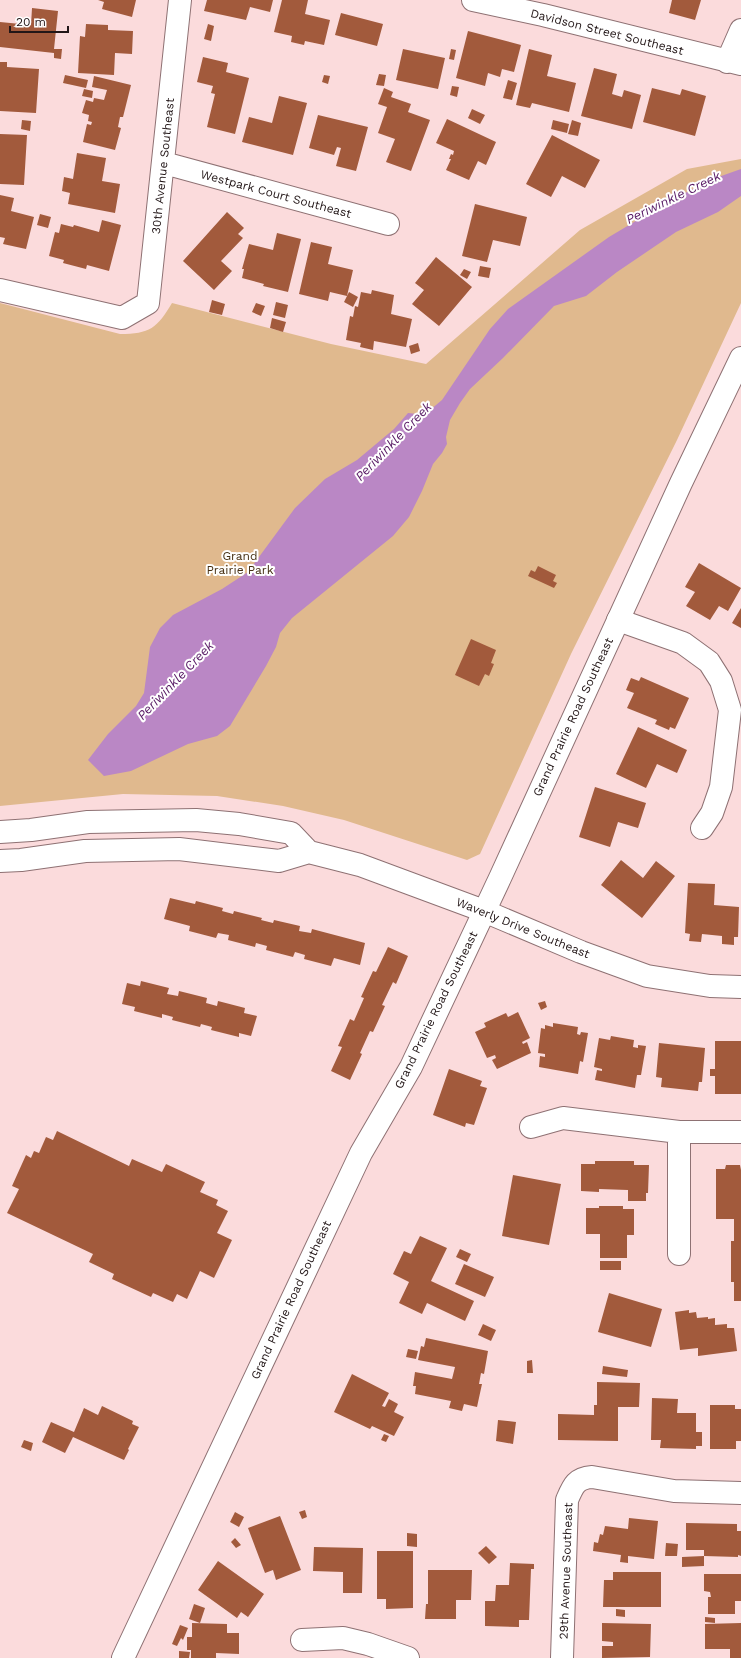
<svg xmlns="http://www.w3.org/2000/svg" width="741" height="1658" font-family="'Work Sans',sans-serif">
  <rect width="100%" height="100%" fill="#fbdbdc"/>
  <path fill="#e0b98e" d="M741,159v144l-64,137 -106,214 -91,200 -13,6 -123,-40 -61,-14 -66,-10 -94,-2 -123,12v-503l120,31c30,0 37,-6 52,-31l159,41 95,20 154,-134 107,-61z"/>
  <path fill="#ba87c5" d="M741,169v27l-23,16 -42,20 -59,40 -31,24 -32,10 -51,52 -33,31 -10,14 -10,17 -4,17 1,7 -5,9 -9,11 -11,27 -13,26 -16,19 -101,82 -12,15 -4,14 -10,19 -36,60 -13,10 -29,8 -57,27 -27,5 -16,-16 20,-26 28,-28 8,-13 6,-46 10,-19 13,-13 49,-26 26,-17 47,-64 30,-29 32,-19 37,-31 14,-16 9,1 13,-4 12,-10 48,-71 18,-20 101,-72 57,-34 44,-23z"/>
  <path fill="#a25a3c" d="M98,0h38l-4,17 -30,-8 2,-7z
    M207,0h66l-3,12 -20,-5 -4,13 -42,-9z
    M282,0h26l-3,14 25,6 -6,25 -19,-4 -1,4 -13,-3 1,-6 -18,-4z
    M672,0h29l-6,20 -26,-7z
    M32,8l26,3 -4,38h8l-1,10 -7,-1v-5l-54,-6v-25l31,3z
    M341,13l42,11 -6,22 -42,-11z
    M86,24l22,1v5l25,1 -1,23 -17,-1 -1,22 -36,-2 2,-37 5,1z
    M208,24l6,2 -3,15 -7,-2z
    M468,31l53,14 -7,27 -12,-3 -2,8 -12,-4 -3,13 -29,-8z
    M403,49l42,9 -7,31 -42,-9z
    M451,49l5,1 -2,10 -5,-1z
    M529,49l23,6 -5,21 29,7 -7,29 -37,-9 -2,5 -14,-3z
    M203,57l25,6 -2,9 23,6 -14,56 -28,-7 8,-33 -4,-1 2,-7 -16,-4z
    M0,62h7v5l32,2 -3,44 -36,-2z
    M594,68l23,6 -5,20 10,3 2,-7 17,5 -9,34 -51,-13z
    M379,74l7,1 -2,11 -8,-1z
    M65,75l23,5 -2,8 -23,-5z
    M324,75l6,1 -2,8 -6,-2z
    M94,76l37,9 -8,32h-3l-2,10 3,1 -6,22 -32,-8 4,-18 4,1 1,-3 -4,-1 1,-6 -7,-2 4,-13 7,2 1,-4 10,2 3,-10 -15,-3z
    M508,80l9,3 -5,17 -9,-2z
    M452,86l7,1 -2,10 -7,-2z
    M384,88l9,4 -2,5 20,7 -3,8 22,8 -19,51 -25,-9 9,-23 -17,-6 9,-26 -9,-3z
    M652,88l28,7 2,-6 24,7 -11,40 -52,-14z
    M84,89l9,2 -1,7 -10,-2z
    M279,96l28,7 -14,52 -51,-13 7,-25 23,6z
    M472,109l13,6 -5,9 -12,-6z
    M318,115l50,12 -12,44 -20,-5 5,-18 -4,-1 -3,8 -25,-7z
    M447,119l49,23 -10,23 -8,-4 -9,19 -23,-10 5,-11h-2l2,-5 2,1 1,-4 -18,-8z
    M22,120l9,1 -1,10 -9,-2z
    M553,120l16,4 -2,9 -16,-4z
    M572,120l9,3 -3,13 -10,-2z
    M0,134l27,1 -3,50 -24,-1z
    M552,135l48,25 -15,28 -23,-12 -11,21 -25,-13z
    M77,153l29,5 -4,23 18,3 -5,29 -47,-9 2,-11 -8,-2 2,-14 9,2z
    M0,195l14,3 -3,13 23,6 -8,32 -23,-5 2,-6 -5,-1z
    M475,204l52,13 -7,29 -27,-6 -6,22 -25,-6z
    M227,212l17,16 -6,6 5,4 -22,23 11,10 -18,19 -31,-29z
    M40,214l11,3 -3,11 -11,-3z
    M102,220l19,5 -12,46 -22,-6 -1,4 -23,-6 1,-3 -15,-4 6,-24 4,1 2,-9 12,3 1,-2 25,7z
    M277,233l24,6 -13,53 -25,-6 1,-2 -22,-6 2,-9h-2l7,-25 24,6z
    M311,242l21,5 -4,17 25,6 -6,26 -17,-4 -2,9 -29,-7z
    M436,257l36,30 -33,39 -27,-22 12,-14 -9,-7z
    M480,266l11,2 -2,10 -11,-2z
    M464,269l7,3 -4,7 -7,-4z
    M372,290l22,5 -3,19 21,5 -6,28 -32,-6 -1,9 -13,-3 1,-4 -15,-3 4,-24 3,1 2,-11 3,1 3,-15 10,2z
    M349,292l9,5 -5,10 -9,-5z
    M212,300l13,4 -3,11 -13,-3z
    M276,302l12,3 -3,13 -12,-3z
    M256,303l9,3 -4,10 -9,-4z
    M272,318l14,4 -3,10 -13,-4z
    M418,343l2,8 -9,3 -2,-8z
    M699,563l42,25 -13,23 -9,-5 -9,14 -24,-14 9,-14 -10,-5z
    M538,566l18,9 -3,6 4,2 -3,5 -26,-12 3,-6 4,2z
    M741,608v20l-9,-5z
    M471,639l25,11 -5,13 3,1 -5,12 -4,-2 -6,12 -24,-11z
    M641,677l48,21 -14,31 -5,-2 -1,3 -14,-6 2,-4 -30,-12 7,-15 -8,-3 5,-12 8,3z
    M638,727l49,23 -10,23 -20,-9 -11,24 -30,-14z
    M595,787l51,16 -8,25 -20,-6 -8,25 -31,-10z
    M621,860l22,18 13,-17 19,15 -33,42 -41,-33z
    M688,883l27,1 -1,21 25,2 -1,30h-4v8l-12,-1v-8l-20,-2 -1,8 -12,-1 1,-7 -5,-1z
    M170,898l25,6 1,-3 27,7 -1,3 11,3 1,-3 28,7 -1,2 12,3 1,-3 26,6 -1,5 12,2 1,-4 53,14 -5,22 -26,-7 -3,8 -27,-7 1,-4 -10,-3 -2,5 -27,-7 1,-4 -11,-3 -1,4 -27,-7 1,-5 -11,-2 -2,5 -27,-7 1,-5 -26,-7z
    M388,947l20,9 -12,28 -3,-2 -11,23 3,1 -12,26 -3,-1 -10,22 2,1 -12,26 -19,-9 11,-24 -4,-1 12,-27 4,2 10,-23 -3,-1 12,-26 3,1z
    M141,981l28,7 -2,6 11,2 1,-5 28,7 -1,5 11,3 1,-5 27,7 -1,5 13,3 -6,20 -12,-3v4l-28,-7 1,-3 -11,-3 -1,3 -28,-7 1,-3 -11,-3v4l-28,-7 1,-4 -13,-3 5,-21 13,3z
    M545,1001l2,6 -6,3 -3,-7z
    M518,1012l12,26 -8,4 1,2 4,-2 4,11 -34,16 -5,-9 4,-2 -1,-3 -8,3 -12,-26 11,-5 -2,-4 22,-10 2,4z
    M553,1023l25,4 -1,7 3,1 1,-3 7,1 -5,29 -3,-1 -2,13 -39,-7 1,-11 5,1v-3l-7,-1 3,-25 4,1v-4l8,2z
    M611,1036l23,4 -1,7 5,1v-3l8,1 -5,29h-4l-2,13 -40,-8 2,-10 5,1v-2l-8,-2 5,-29 11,2z
    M715,1041h26v53h-26v-18h-5v-7h5z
    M659,1043l46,5 -3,34h-3l-1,9 -37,-4 1,-9 -6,-1z
    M449,1069l33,12 -2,5 7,2 -13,37 -8,-2 -1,4 -32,-12z
    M57,1131l72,35 3,-7 30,13 4,-8 39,18 -5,10 18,8 -2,5 12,6 -11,22 15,7 -18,38 -14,-7 -13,28 -10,-5 -4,8 -20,-9 -2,4 -39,-18 2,-5 -25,-12 4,-8 -86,-41 12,-24 -7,-3 14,-31 5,3 3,-7 5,2 7,-16 7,3z
    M595,1161h39v4h15l-1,28h-2v8h-18v-11l-29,-1v3l-18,-1v-27h14z
    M726,1165h14l1,5v131h-7v-19h-3v-41h3v-22h-18v-50h9z
    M513,1175l48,9 -12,61 -47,-9z
    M599,1206h24v3h11v26h-7v23h-27v-24h-14v-26h13z
    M420,1236l27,12 -16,33 43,20 -9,20 -38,-18 -5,11 -23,-11 10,-21 -16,-8 11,-23 7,3z
    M460,1249l11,5 -4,8 -11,-5z
    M600,1261h21v9h-21z
    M464,1264l30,13 -9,20 -30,-13z
    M609,1293l53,16 -11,38 -53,-15z
    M689,1310v3l7,-1 1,6 11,-1v2l7,-1v7l12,-1v4h7l3,23 -39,5v-8l-18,2 -5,-38z
    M483,1324l13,6 -5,11 -13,-6z
    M426,1338l62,13 -4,23 -3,-1 -2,11h3l-5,23 -13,-3 -2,7 -13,-3 2,-7 -36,-7 1,-8h-3l2,-14 37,7 3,-12 -37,-7 3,-14 3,1z
    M408,1349l10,2 -2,8 -10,-2z
    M532,1360l1,13h-6v-12z
    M603,1366l25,4 -1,7 -25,-3z
    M352,1374l37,19 -7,13 3,1 4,-8 9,5 -4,8 10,5 -10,19 -22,-10 -2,3 -36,-17z
    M597,1382l43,1 -1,24h-21v34l-60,-1v-26l36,1v-10h3z
    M652,1398l26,1 -1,14h19v19h6v14h-6v3l-36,-1 1,-8h-10z
    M710,1405h25v4h6v32h-5v8h-26z
    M102,1406l31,15 -1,3 7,3 -11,22 1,1 -5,10 -51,-23 -8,16 -23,-11 9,-20 23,10 10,-24 14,7z
    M498,1420l18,2 -3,22 -17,-3z
    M384,1434l5,2 -3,6 -5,-2z
    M24,1440l9,3 -2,8 -10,-4z
    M305,1510l2,7 -5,2 -3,-7z
    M235,1512l9,5 -5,10 -9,-5z
    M280,1516l21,54 -25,10 -3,-10 -8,3 -17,-45z
    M629,1518l29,3 -4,38 -26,-3v7l-8,-1 1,-7 -28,-4 1,-9 4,1 2,-9 3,1 2,-9 23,3z
    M686,1523l51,1v7h4v25l-3,-1v2l-34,-1v-6h-18z
    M407,1533l10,1v13l-10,-1z
    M235,1538l6,7 -5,3 -5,-6z
    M666,1543l12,1 -1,12h-12z
    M486,1546l11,11 -8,7 -11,-11z
    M314,1547l49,1 -1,45h-19v-21l-30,-1z
    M377,1551h36v57l-27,1v-10h-9z
    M704,1556v10l-22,1v-10z
    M218,1561l46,33 -16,23 -7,-5 -4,6 -39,-28z
    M510,1563l24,1v5h-3l-2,51h-10v7l-34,-1v-25h10l1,-16h13z
    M428,1570h44l-1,30h-15v19h-31l1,-15h2z
    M613,1572h48v35h-58l1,-27h9z
    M704,1574h37v27h-6v13h-27v-17h3l-1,-5 -6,-1z
    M194,1604l11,4 -5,15 -11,-4z
    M616,1609l9,1v7l-9,-1z
    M705,1617l10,1v5l-10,-1z
    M192,1623l35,1v9h12v21l-23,-1v5h-25v-8h-4v-13h5z
    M602,1623l49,1 -1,33 -48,1v-12h11v-4l-11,-1z
    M741,1623v35h-11v-9h-25v-25z
    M180,1625l8,3 -5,12 -2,-2 -4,8 -5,-2z
    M179,1651l11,1 -1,6h-10z"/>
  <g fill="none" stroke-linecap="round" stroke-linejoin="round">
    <defs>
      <path id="minor" d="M473,0l70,15 198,49
        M727,62l14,-32
        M164,163l224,61
        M0,290l122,28 26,-15 32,-303
        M618,620l65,23 26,19 12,19 9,29 -9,77 -9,26 -10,15
        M531,1127l32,-9 116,14h62
        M679,1254v-122
        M302,1640l41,-2 25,6 40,14
        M562,1658l5,-158c6,-14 9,-22 25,-23l82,14 67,2"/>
      <path id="major" d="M0,832l31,-2 57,-8 108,-2 43,4 52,9 18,19
        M0,861l21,-1 64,-9 94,-2 100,12 30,-9 51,13 124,46 97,41 66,24 63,10 31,1
        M123,1658l238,-505 50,-86 89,-189 181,-395 60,-125"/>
    </defs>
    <use href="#minor" stroke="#8e7173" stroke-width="24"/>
    <use href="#major" stroke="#8e7173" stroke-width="24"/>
    <use href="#minor" stroke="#fff" stroke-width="22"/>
    <use href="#major" stroke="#fff" stroke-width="22"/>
  </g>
  <g text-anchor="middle" stroke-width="4" stroke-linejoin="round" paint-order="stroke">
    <g font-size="12" fill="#221617" stroke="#fff">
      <text transform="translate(607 32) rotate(14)" y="4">Davidson Street Southeast</text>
      <text transform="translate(163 166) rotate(-84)" y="4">30th Avenue Southeast</text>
      <text transform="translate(276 194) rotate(15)" y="4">Westpark Court Southeast</text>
      <text transform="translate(573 717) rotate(-65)" y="4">Grand Prairie Road Southeast</text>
      <text transform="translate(523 928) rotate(22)" y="4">Waverly Drive Southeast</text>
      <text transform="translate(436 1010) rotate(-64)" y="4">Grand Prairie Road Southeast</text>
      <text transform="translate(291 1300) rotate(-65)" y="4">Grand Prairie Road Southeast</text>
      <text transform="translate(566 1571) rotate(-88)" y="4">29th Avenue Southeast</text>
    </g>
    <g font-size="12" fill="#452f12" stroke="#fff">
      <text x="240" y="560">Grand<tspan x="240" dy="14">Prairie Park</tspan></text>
    </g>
    <g font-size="13" font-style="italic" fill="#571964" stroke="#fff">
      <text transform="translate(673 197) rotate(-26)" y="5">Periwinkle Creek</text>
      <text transform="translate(393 441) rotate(-46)" y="5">Periwinkle Creek</text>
      <text transform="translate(175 680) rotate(-46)" y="5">Periwinkle Creek</text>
    </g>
  </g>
  <path d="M10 26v6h58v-6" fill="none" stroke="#221617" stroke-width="2"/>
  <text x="16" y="26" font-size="12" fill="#221617" stroke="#ffffff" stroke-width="3" paint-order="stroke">20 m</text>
</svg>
